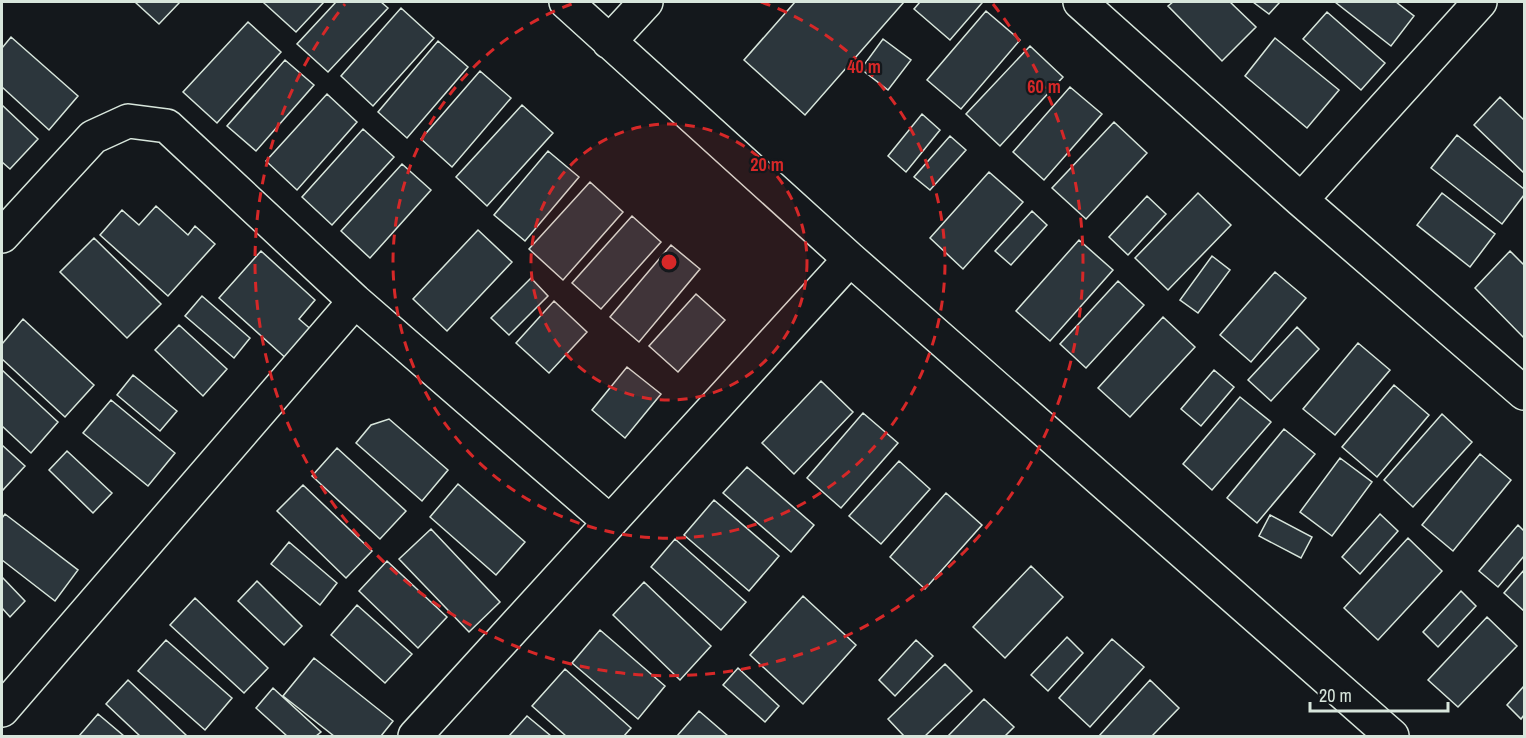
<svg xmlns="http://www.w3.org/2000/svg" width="1526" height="738" font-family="'Archivo Narrow',sans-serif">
  <rect width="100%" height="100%" fill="#14181c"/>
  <path fill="#2c363c" stroke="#d8e6dc" stroke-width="1.5" d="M135,2h45l-21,22z
    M266,2h58l-28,30 -32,-29z
    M336,2h45l7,6 -60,64 -31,-28z
    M795,2h109l-99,113 -61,-55z
    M920,2h60l2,1 -32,37 -36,-31z
    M1173,2h57l26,25 -34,34 -54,-55z
    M1253,2h27l-11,12z
    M1335,2h61l18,14 -23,30z
    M401,8l33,30 -61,68 -32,-30z
    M986,11l34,29 -59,69 -34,-29z
    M1327,12l58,51 -24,27 -58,-51z
    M248,22l33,30 -64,71 -34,-31z
    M11,37l67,59 -29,34 -47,-43v-39z
    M1275,38l64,52 -32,38 -62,-52z
    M883,39l28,21 -23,30 -27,-21z
    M438,41l30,26 -61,71 -29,-26z
    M1030,46l33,31 -63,69 -34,-32z
    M285,60l29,25 -58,66 -29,-25z
    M480,71l31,27 -59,69 -31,-28z
    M1070,87l32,27 -58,66 -31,-28z
    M327,94l30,28 -60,68 -31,-29z
    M1500,97l24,23v53l-50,-48z
    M2,105l36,34 -28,30 -8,-7z
    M522,105l31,28 -66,73 -31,-29z
    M922,114l18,16 -34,42 -18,-16z
    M1114,122l33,31 -61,66 -34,-31z
    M363,129l31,28 -62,68 -30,-28z
    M1457,135l67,54v6l-22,29 -71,-56z
    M950,136l16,14 -36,40 -16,-13z
    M548,151l31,26 -54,64 -31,-26z
    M402,164l29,26 -61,68 -29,-27z
    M989,172l34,30 -60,67 -33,-31z
    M590,182l33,30 -60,68 -34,-31z
    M1198,193l33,32 -63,65 -33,-32z
    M1442,193l53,41 -25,33 -53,-42z
    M1147,196l19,18 -38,41 -19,-18z
    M156,206l32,29 7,-9 20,18 -47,52 -68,-61 22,-25 17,15z
    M1032,211l15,14 -36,40 -16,-14z
    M632,216l29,26 -60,67 -29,-26z
    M478,230l34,32 -65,69 -34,-32z
    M94,238l67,66 -34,34 -67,-66z
    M1079,240l34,30 -63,71 -34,-30z
    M671,245l29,24 -61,73 -29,-25z
    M261,251l54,49 -16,19 15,13 -25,29 -70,-63z
    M1510,251l14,14v73l-49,-50z
    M1212,256l18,14 -32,43 -18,-13z
    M1275,272l31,26 -55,64 -31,-27z
    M531,278l17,18 -39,39 -18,-17z
    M1118,281l26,24 -58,63 -26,-24z
    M696,294l29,26 -47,52 -29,-26z
    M202,296l48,42 -16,20 -49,-42z
    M554,301l33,31 -38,41 -33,-30z
    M1163,317l32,30 -65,70 -32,-29z
    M23,319l71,66 -29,32 -63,-58v-15z
    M179,325l48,44 -24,27 -48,-46z
    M1297,327l22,22 -48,52 -23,-21z
    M1358,343l32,27 -55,65 -32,-26z
    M627,367l34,27 -36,44 -33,-28z
    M2,370l56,52 -27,31 -29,-27z
    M1214,370l20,17 -33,39 -20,-17z
    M133,375l44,36 -17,20 -43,-36z
    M821,381l32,31 -59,62 -32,-31z
    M1394,385l35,30 -52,62 -35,-30z
    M1240,397l31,25 -59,68 -29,-26z
    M111,400l64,53 -27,33 -65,-53z
    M863,413l35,30 -57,65 -34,-30z
    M1442,414l30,28 -59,65 -29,-27z
    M389,419l59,51 -26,31 -66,-58 15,-18z
    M1284,429l31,25 -58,69 -30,-25z
    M2,445l23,21 -23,25z
    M337,448l69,63 -26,28 -68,-63z
    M67,451l45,42 -19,20 -44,-43z
    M1480,454l31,26 -58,71 -31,-26z
    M1340,458l32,24 -40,54 -32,-24z
    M899,461l31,28 -49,55 -32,-28z
    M747,467l67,58 -23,27 -68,-59z
    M458,484l67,58 -29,33 -66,-58z
    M303,485l69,66 -26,27 -69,-67z
    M946,493l36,32 -57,64 -35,-32z
    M714,500l65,56 -30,35 -65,-56z
    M5,514l73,56 -23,31 -53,-41v-42z
    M1380,514l18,17 -38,43 -18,-17z
    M1270,515l42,22 -11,21 -42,-22z
    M1518,525l6,6v25l-26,31 -19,-16z
    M431,529l69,73 -31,30 -70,-73z
    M1408,538l34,33 -64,69 -34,-32z
    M675,539l71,63 -25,28 -70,-63z
    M289,542l48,41 -17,22 -49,-41z
    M387,561l60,56 -29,31 -59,-57z
    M1031,566l32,31 -58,61 -32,-31z
    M1524,570v41l-20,-18z
    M2,577l23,24 -15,16 -8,-9z
    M257,581l45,45 -18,19 -46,-44z
    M644,582l67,64 -31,34 -67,-65z
    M1461,591l15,15 -38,41 -15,-15z
    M803,596l53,49 -53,59 -53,-49z
    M195,598l73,70 -24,25 -74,-68z
    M357,605l55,49 -27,29 -54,-48z
    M1487,617l30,29 -59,61 -30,-27z
    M600,630l65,56 -27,33 -66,-56z
    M1067,637l16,16 -35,38 -17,-16z
    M1112,639l32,28 -54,60 -31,-29z
    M166,640l66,58 -27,32 -67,-59z
    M916,640l17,16 -38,40 -16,-16z
    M314,658l79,63 -12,15h-47l-51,-40z
    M945,664l27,27 -47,45h-21l-16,-17z
    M738,668l41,38 -14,16 -42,-37z
    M565,669l66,59 -7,8h-58l-34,-30z
    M128,680l59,56h-47l-34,-32z
    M1150,680l29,28 -27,28h-53z
    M1524,686v29l-3,4 -14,-14z
    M273,688l48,44 -5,4h-29l-31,-28z
    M984,699l30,28 -9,9h-57z
    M699,711l29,25h-51z
    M98,714l26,22h-45z
    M527,716l24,20h-42z"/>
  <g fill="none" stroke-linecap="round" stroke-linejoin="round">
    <defs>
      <path id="minor" d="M566,2l284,257 542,477
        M1080,2l221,198 223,193
        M609,42l37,-40
        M1301,200l179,-198
        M2,236l91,-99 35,-16 39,5 188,175 255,221
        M2,710l353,-409
        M415,736l435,-477"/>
    </defs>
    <use href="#minor" stroke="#d8e6dc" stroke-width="36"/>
    <use href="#minor" stroke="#14181c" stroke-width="33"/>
  </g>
  <circle cx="669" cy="262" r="138" fill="#d62828" fill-opacity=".12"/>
  <g fill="none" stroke="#d62828" stroke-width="3" stroke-dasharray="10 8">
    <circle cx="669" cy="262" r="138"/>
    <path d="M761 2A276 276 0 1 1 577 2"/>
    <path d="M993 4A414 414 0 1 1 345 4"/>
  </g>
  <circle cx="669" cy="262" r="9" fill="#d62828" stroke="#14181c" stroke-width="3"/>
  <g font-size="18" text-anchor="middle" font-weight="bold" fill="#d62828" stroke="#14181c" stroke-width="4.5" stroke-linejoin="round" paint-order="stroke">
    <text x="864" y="73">40 m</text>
    <text x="1044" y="93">60 m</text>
    <text x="767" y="171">20 m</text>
  </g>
  <rect width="1526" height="738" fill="none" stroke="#d8e6dc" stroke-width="6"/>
  <path d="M1310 702v9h138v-9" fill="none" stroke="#d8e6dc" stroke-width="3"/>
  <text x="1319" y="702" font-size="18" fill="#d8e6dc" stroke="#14181c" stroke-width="4.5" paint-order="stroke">20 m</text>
</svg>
